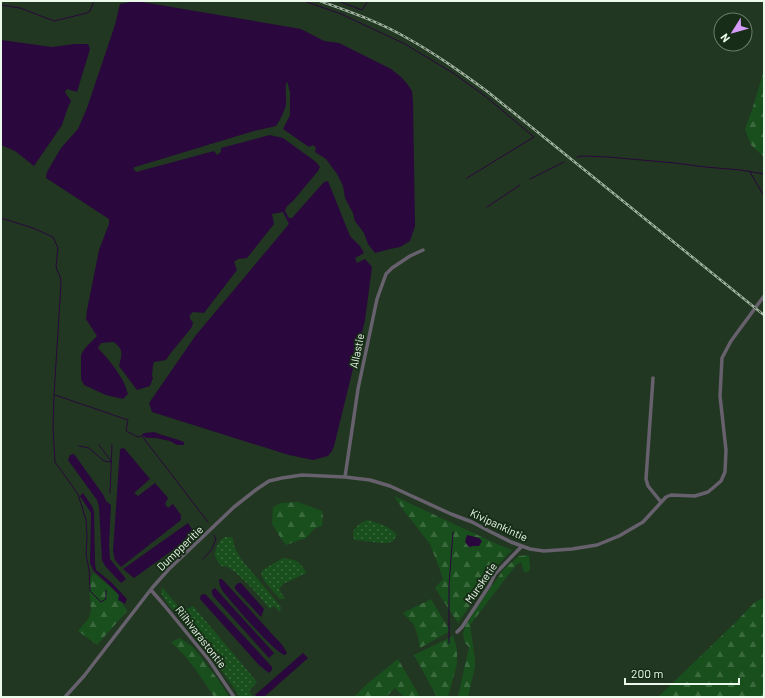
<svg xmlns="http://www.w3.org/2000/svg" width="765" height="698" font-family="Barlow,sans-serif">
  <defs>
    <pattern id="grass-dots" width="8" height="8" patternUnits="userSpaceOnUse"><rect width="8" height="8" fill="#194f1d"/><path d="M2 2h.1M6 6h.1" fill="none" stroke="#3b693e" stroke-width="1.8" stroke-linecap="round"/></pattern>
    <pattern id="forest-firs" width="22" height="20" patternUnits="userSpaceOnUse"><rect width="22" height="20" fill="#194f1d"/><path d="M5 1l3.5 6h-7zM16 11l3.5 6h-7z" fill="#3b693e"/></pattern>
  </defs>
  <rect width="100%" height="100%" fill="#213721"/>
  <path fill="url(#grass-dots)" d="M368,520c11,4 22,6 29,15 -2,3 -3,6 -7,7 -6,3 -27,-2 -36,-2 0,-1 -1,-6 -1,-7 2,-7 9,-11 15,-13z
    M225,537h5l3,1 1,8 7,13 40,48 -1,5 -6,-6 -4,3 -18,-21 -18,-17 -6,-4 -7,-1c-2,-4 -6,-8 -6,-12 0,-6 5,-14 10,-17z
    M283,558c11,1 19,4 23,15l-23,11 -4,5 6,10h-5c-4,-5 -17,-18 -18,-23 -1,-3 0,-4 1,-6z
    M162,587l16,19 7,4 8,-4 64,76 -8,9 4,6h-13l-24,-35 -48,-58 -7,-11z"/>
  <path fill="url(#forest-firs)" d="M764,70v87l-13,-12 -6,-16 7,-19z
    M394,496l105,49 13,5 -17,18 -37,55 -23,-35 8,-9 -3,-9 -10,-26 -26,-33z
    M298,502l24,9 1,6 -1,9 -7,2 -9,10 -20,7 -4,-5 -10,-16 1,-17 8,-4z
    M529,555l1,14 -2,3h-4l-3,-10 -5,3 -46,60 5,34v8l-7,30h-10l11,-50 -4,-4 -2,-9 2,-8 13,-21 26,-36 15,-13z
    M93,573l34,27 -5,3 5,8 -30,34 -19,-14 11,-13 2,-8 -2,-25z
    M764,598v99h-106l77,-74 20,-21z
    M431,599l19,32 -30,17 -2,-11 -4,-12 -11,-12z
    M453,636l4,13v15l-9,33h-11l-23,-42z
    M180,638l14,10 25,33 10,16h-15c-13,-20 -25,-39 -43,-55z
    M398,659l22,38h-16l-9,-9 -9,9h-32l13,-13z"/>
  <path fill="#2a073c" d="M136,1l165,28 23,12 15,2 52,26 10,8 7,8 4,6 1,11 2,124 -5,15 -10,6 -10,2 -15,4 -7,-9 -4,-11 -9,-12 -2,-8 -8,-15 -2,-12 -6,-12 -11,-15 -11,-7 1,-4 -3,-3 -4,2 -26,-18 7,-14v-23l-3,-11c-3,8 0,16 -1,24 -2,7 -6,15 -10,21l-22,5 -119,36 -2,1 3,4 78,-21 3,4 4,-3v-4l49,-13 13,3 33,24 4,5 -2,4 -25,30 -6,5 -2,5 4,7h3l32,-36 4,-1 22,55 10,10 4,7 -9,5 2,5 8,-4 7,8 -7,53 -31,126 -2,5 -4,5 -15,4 -24,-5 -137,-43 -3,-9 47,-68 93,-111 -6,-12 -11,2 2,10 -27,34 -9,1 -4,3 3,8 -33,43 -11,-1 -3,3v4l3,3 -1,5 -22,27 -4,6 -12,2 -1,3 -1,11 1,2 -3,8 -13,4 -18,-24c3,-12 5,-16 -5,-24l-13,1 -3,5c11,12 26,29 30,46l-5,5 -17,-4 -22,-10 -3,-6v-24l4,-7 12,-12 -11,-17 1,-9 12,-60 10,-26v-5l-63,-41 1,-6 14,-24 17,-19 9,-21 28,-83 5,-21z
    M1,40l51,7 23,-3h13l2,5 -13,43 -10,-3 -2,3 6,9 -3,6 -6,18 -28,41 -19,-15 -14,-6z
    M154,432c10,4 20,6 30,10v3h-7l-7,-4 -14,-3h-9l-4,-2 -1,-2 3,-1z
    M124,448l26,31 -16,14 4,3 17,-13 13,15 -3,6 3,4 5,-4 8,11v5l-60,47 -6,-7 -2,-9 7,-102z
    M74,454l30,42 2,5 5,4 -2,40 1,14 16,20 -5,4 -16,-17 -3,-6 -3,-53 -2,-7 -29,-40 2,-5z
    M83,493l9,13 2,6 1,52 1,6 15,12 16,17 -2,5 -7,-4 1,-5 -13,-13 -12,-11 -4,-8 1,-50 -11,-17z
    M188,523l7,11 -61,44 -11,-9z
    M467,535l12,3 3,3 -3,5h-6l-4,1 -4,-5z
    M219,579h3l61,67 4,7 -2,2c-11,-3 -50,-49 -60,-61 -4,-5 -6,-9 -6,-15z
    M238,583h3l23,26 -3,8 -26,-28v-3z
    M215,588l59,65 -5,5 -55,-61 -2,-3v-4z
    M205,594l2,2 65,71v3l-3,3 -10,-8 -59,-66 1,-4z
    M303,653l5,5 -44,39h-7l-2,-2z"/>
  <g fill="none" stroke-linecap="round" stroke-linejoin="round">
    <path stroke="#2a073c" stroke-width="1" d="M304,1l37,13 64,30 48,29 32,23 49,41 -67,41
      M338,1l24,9 6,-9
      M1,5l19,3 34,13 33,-8 3,-2 4,-10
      M577,157l5,-1 26,1 67,6 30,4 36,3 23,4
      M750,172l14,24
      M530,179l34,-17
      M487,207l33,-22
      M1,218l32,10 20,9 5,11 -2,18 1,4 3,6 1,7 -7,112 -1,34 2,33 23,32 8,26 1,16 -1,19 3,14 1,22 11,11 5,-3v-9
      M55,395l73,25 -2,11 12,6 4,-1 66,86
      M99,445l12,16
      M79,446l10,2 15,13 7,1
      M110,493l2,-48
      M203,559l9,-10 4,-10 -2,-4
      M449,643v-58l4,-53"/>
    <path stroke="#67606d" stroke-width="3.5" d="M653,378l-7,101 2,7 13,16
      M345,477l13,-88 19,-90 9,-25 6,-6 18,-12 13,-6
      M151,590l13,15 45,55 25,37
      M457,632l5,-5 27,-41 6,-12 27,-28
      M65,697l19,-21 68,-88 17,-19 65,-62 23,-18 12,-8 13,-3 20,-3 43,2 25,3 20,6 61,28 21,8 17,9 22,11 19,7 14,2 28,-2 25,-4 22,-9 24,-14 23,-25 5,-2 24,1 13,-4 6,-5 7,-6 4,-9 1,-22 -6,-54 2,-38 9,-17 33,-45"/>
    <defs>
      <path id="rail" d="M320,1c30,11 60,21 87,37 29,16 55,35 81,54l276,223"/>
    </defs>
    <use href="#rail" stroke="#a3b4a2" stroke-width="2.5"/>
    <use href="#rail" stroke="#172d17" stroke-width="1" stroke-dasharray="3" stroke-linecap="butt"/>
  </g>
  <g text-anchor="middle" stroke-width="4" stroke-linejoin="round" paint-order="stroke">
    <g font-size="11" fill="#ebf9ea" stroke="#172d17">
      <text transform="translate(357 351) rotate(-78)" y="4">Allastie</text>
      <text transform="translate(499 525) rotate(25)" y="4">Kivipankintie</text>
      <text transform="translate(180 548) rotate(-44)" y="4">Dumpperitie</text>
      <text transform="translate(481 583) rotate(-55)" y="4">Mursketie</text>
      <text transform="translate(201 637) rotate(52)" y="4">Riihivarastontie</text>
    </g>
  </g>
  <rect width="765" height="698" fill="none" stroke="#ebf9ea" stroke-width="4"/>
  <g transform="translate(733 32) rotate(233)"><circle r="19" fill="#172d17" stroke="#6c7f6b"/>
  <path d="M0-3L7 15L0 10L-7 15Z" fill="#d59cfb"/>
  <text y="-6" font-size="11" font-weight="bold" text-anchor="middle" fill="#ebf9ea">N</text>
  </g>
  <path d="M625 678v6h114v-6" fill="none" stroke="#ebf9ea" stroke-width="2"/>
  <text x="631" y="678" font-size="12" fill="#ebf9ea" stroke="#172d17" stroke-width="3" paint-order="stroke">200 m</text>
</svg>
